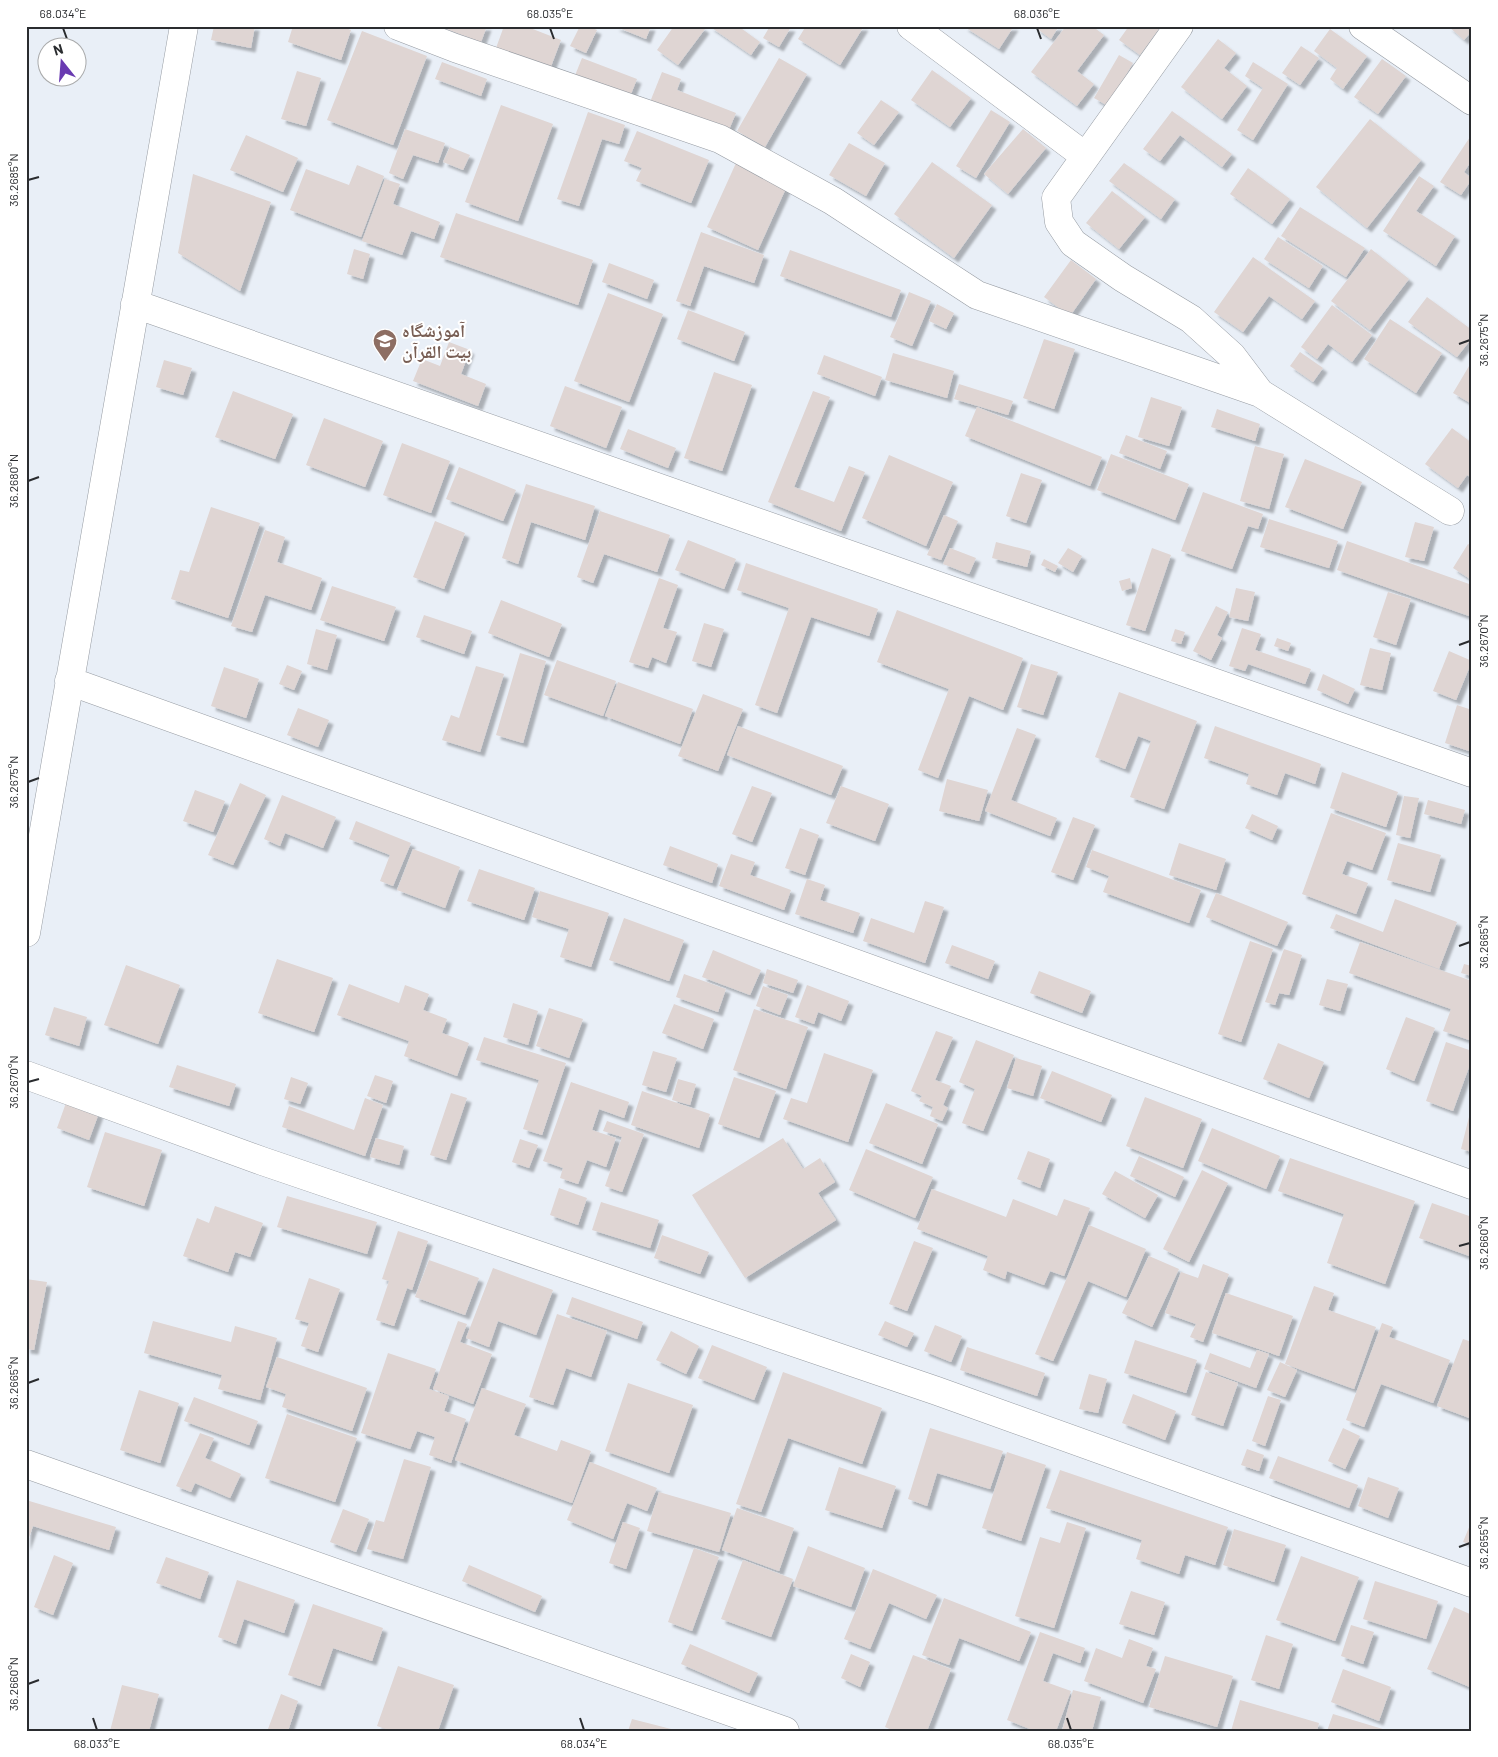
<svg xmlns="http://www.w3.org/2000/svg" width="1498" height="1757" font-family="Barlow,'Noto Naskh Arabic',sans-serif">
  <defs>
    <filter id="shadow"><feDropShadow dx="4.5" dy="4.5" stdDeviation="1" flood-color="#0004"/></filter>
  </defs>
  <rect width="100%" height="100%" fill="#e9eff7"/>
  <path fill="#dfd5d3" filter="url(#shadow)" d="M214,26h41l-4,22 -40,-8z
    M293,26h47l11,4 -10,30 -53,-18z
    M438,26h49l-6,16z
    M504,26h21l36,14 -11,29 -54,-21z
    M580,26h8l9,4 -11,23 -16,-7z
    M614,26h37l-5,13z
    M674,26h27l4,3 -27,36 -21,-15z
    M709,26h29l22,16 -9,13z
    M770,26l21,1 -12,20 -16,-9z
    M806,26h58l-24,39 -42,-26z
    M963,26h51l-15,23z
    M1037,26h22l-8,13 -15,-11z
    M1066,26h26l12,9 -27,36 17,13 -17,22 -46,-34z
    M1129,26h32l-21,29 -21,-15z
    M1448,26h24v5l-8,9z
    M1330,29l37,27 -24,33 -13,-10 7,-11 -23,-17z
    M362,31l65,25 -34,89 -66,-25z
    M1218,39l18,14 -12,15 23,18 -25,33 -41,-32z
    M1301,46l18,12 -19,27 -18,-12z
    M1119,55l14,8 -25,43 -14,-8z
    M582,58l55,21 -8,20 -55,-21z
    M779,58l28,16 -42,73 -28,-16z
    M1382,59l24,17 -28,38 -24,-17z
    M442,62l45,17 -6,17 -46,-17z
    M1253,62l35,22 -35,56 -16,-10 26,-42 -18,-12z
    M932,70l39,28 -21,29 -39,-27z
    M297,71l24,7 -15,48 -25,-7z
    M662,72l19,7 -4,11 59,23 -8,19 -78,-30z
    M881,100l18,12 -25,33 -17,-12z
    M501,105l52,19 -35,97 -53,-19z
    M991,110l19,12 -34,56 -20,-12z
    M1172,111l60,43 -10,13 -42,-32 -20,26 -17,-12z
    M588,112l37,13 -6,19 -17,-5 -23,67 -22,-7z
    M1370,119l51,41 -54,68 -51,-41z
    M405,129l40,14 -7,20 -25,-8 -10,24 -14,-6z
    M1023,129l23,19 -38,46 -24,-20z
    M637,131l72,29 -18,43 -55,-22 6,-13 -18,-7z
    M1472,134v26l-8,12 8,7 -11,16 -21,-13z
    M246,135l52,23 -15,34 -53,-22z
    M849,143l36,20 -19,33 -37,-21z
    M450,147l20,8 -7,15 -20,-8z
    M932,162l60,43 -38,53 -60,-44z
    M736,163l51,23 -29,64 -51,-23z
    M1124,163l51,36 -14,20 -52,-38z
    M357,165l27,11 -23,61 -71,-27 16,-41 43,16z
    M1248,168l42,31 -18,25 -42,-30z
    M193,174l78,28 -31,89 -62,-38z
    M1419,176l15,10 -18,25 39,25 -19,30 -53,-35z
    M385,179l15,5 -7,20 47,18 -6,17 -23,-8 -9,24 -40,-14z
    M1112,191l33,26 -26,32 -33,-26z
    M1300,207l65,41 -19,29 -65,-41z
    M456,213l137,47 -15,45 -138,-48z
    M701,232l63,23 -10,28 -50,-17 -14,40 -14,-5z
    M1278,237l45,29 -14,22 -45,-29z
    M354,249l16,5 -7,25 -16,-5z
    M1371,249l38,30 -39,51 -39,-29z
    M790,250l111,40 -10,27 -111,-41z
    M1253,257l62,44 -13,18 -33,-23 -26,36 -29,-20z
    M1071,260l25,19 -26,37 -26,-19z
    M609,263l45,17 -7,19 -45,-17z
    M909,292l22,9 -19,45 -22,-9z
    M608,293l55,21 -34,88 -55,-21z
    M1427,297l45,33v8l-15,19 -49,-35z
    M937,304l17,9 -8,16 -17,-8z
    M1332,305l40,30 -20,27 -24,-18 -11,15 -16,-12z
    M688,310l57,22 -11,29 -57,-22z
    M1390,319l52,34 -26,40 -52,-34z
    M1044,339l31,10 -21,60 -31,-11z
    M449,342l21,8 -9,24 25,10 -8,22 -65,-25 9,-22 18,7z
    M1300,352l23,16 -10,14 -23,-16z
    M893,353l61,18 -7,27 -62,-18z
    M824,355l58,22 -7,19 -58,-22z
    M164,360l28,8 -9,27 -27,-8z
    M1472,361v43l-19,-11z
    M714,372l38,13 -30,86 -38,-13z
    M959,384l54,17 -5,14 -54,-16z
    M565,386l57,21 -16,41 -56,-22z
    M233,391l60,23 -18,45 -60,-22z
    M813,391l17,6 -36,90 40,15 15,-36 16,6 -24,59 -73,-29z
    M1151,397l31,10 -13,39 -31,-9z
    M977,407l125,50 -12,29 -125,-50z
    M1217,409l43,15 -5,17 -44,-14z
    M324,418l59,23 -18,46 -59,-22z
    M1452,428l20,15v35l-5,-3 -9,13 -33,-24z
    M628,429l48,19 -8,20 -48,-19z
    M1126,435l41,16 -7,18 -41,-16z
    M402,443l48,18 -19,52 -48,-18z
    M1255,446l29,8 -15,55 -29,-8z
    M1111,454l78,30 -14,36 -78,-30z
    M889,455l64,27 -27,64 -64,-28z
    M1305,459l57,23 -19,47 -58,-22z
    M459,467l57,23 -13,31 -57,-22z
    M1021,473l21,7 -16,43 -20,-7z
    M526,484l69,22 -10,34 -54,-18 -13,42 -16,-6z
    M1203,492l60,22 -5,15 -10,-3 -16,43 -51,-18z
    M211,507l49,16 -32,95 -57,-19 9,-29 9,2z
    M600,511l70,24 -13,37 -53,-18 -11,29 -16,-6z
    M944,515l14,6 -17,39 -14,-5z
    M1269,519l69,22 -9,27 -69,-21z
    M435,521l30,12 -21,56 -31,-12z
    M1415,522l19,5 -10,34 -19,-4z
    M265,530l20,7 -8,25 45,16 -11,32 -46,-15 -13,37 -21,-6z
    M688,540l48,19 -12,30 -49,-19z
    M1347,541l125,44v32l-135,-47z
    M996,542l35,9 -4,16 -35,-9z
    M1468,544l4,2 -2,33 -17,-11z
    M950,548l26,10 -7,16 -26,-10z
    M1068,548l14,8 -9,16 -15,-9z
    M1152,548l19,7 -26,76 -19,-6z
    M1044,559l14,7 -3,6 -14,-7z
    M746,563l132,46 -9,27 -58,-19 -34,96 -22,-8 34,-97 -52,-18z
    M659,578l19,7 -15,43 14,4 -11,31 -14,-6 -4,11 -19,-6z
    M1130,578l2,10 -10,3 -3,-10z
    M332,586l64,21 -12,34 -64,-21z
    M1236,588l19,4 -7,29 -19,-4z
    M1388,592l23,7 -15,46 -23,-8z
    M501,600l61,24 -13,33 -61,-24z
    M1216,606l12,6 -11,23 5,3 -11,22 -18,-9z
    M897,610l126,48 -20,52 -34,-14 -31,82 -20,-8 31,-81 -72,-27z
    M424,615l48,16 -8,23 -48,-17z
    M704,623l20,6 -13,38 -19,-6z
    M1242,628l19,6 -6,16 56,19 -6,15 -57,-20 -3,7 -16,-5z
    M316,629l21,6 -10,35 -20,-6z
    M1175,629l10,3 -4,12 -10,-3z
    M1277,638l14,5 -3,8 -14,-5z
    M1370,648l21,5 -9,37 -22,-5z
    M1449,651l23,10 -16,39 -23,-9z
    M520,653l26,8 -23,82 -27,-8z
    M557,660l59,21 -13,35 -59,-21z
    M1031,664l27,8 -15,43 -26,-8z
    M287,665l15,6 -8,19 -15,-6z
    M476,666l28,8 -24,78 -38,-12 9,-25 8,3z
    M224,667l35,12 -13,39 -35,-12z
    M1323,674l32,15 -7,15 -31,-14z
    M618,682l75,27 -13,35 -75,-28z
    M1119,692l78,29 -33,88 -34,-12 21,-56 -13,-5 -13,33 -30,-12z
    M703,694l40,15 -25,62 -40,-15z
    M1457,705l15,5v42l-27,-9z
    M298,708l31,12 -11,27 -31,-12z
    M738,726l105,40 -12,29 -104,-40z
    M1215,726l106,38 -6,20 -30,-11 -8,22 -31,-11 3,-10 -45,-16z
    M1017,728l19,7 -25,65 46,18 -7,18 -65,-25z
    M1342,772l56,20 -12,35 -56,-19z
    M947,779l41,11 -9,31 -40,-10z
    M240,783l26,12 -33,70 -25,-10z
    M752,786l20,7 -20,49 -20,-8z
    M841,786l48,18 -14,37 -49,-18z
    M195,790l30,11 -12,31 -30,-11z
    M282,795l54,22 -13,31 -38,-15 -5,13 -16,-7z
    M1404,796l15,2 -9,40 -14,-3z
    M1428,800l37,10 -4,14 -37,-10z
    M1331,813l55,20 -14,37 -25,-9 -5,13 26,9 -12,31 -54,-20z
    M1252,814l26,12 -6,14 -27,-12z
    M1073,817l22,8 -22,55 -22,-8z
    M356,821l55,22 -18,43 -13,-5 10,-26 -41,-16z
    M800,828l19,7 -14,40 -20,-7z
    M1179,843l47,16 -10,31 -47,-15z
    M1398,843l43,12 -11,37 -43,-12z
    M670,846l48,18 -6,19 -49,-18z
    M413,849l47,18 -15,41 -48,-18z
    M1092,850l109,40 -12,33 -86,-31 6,-16 -23,-9z
    M731,854l24,8 -5,13 41,15 -7,20 -65,-24z
    M479,869l56,19 -11,32 -57,-19z
    M807,879l18,6 -5,15 40,13 -7,20 -58,-19z
    M540,891l69,22 -18,54 -31,-10 9,-28 -37,-12z
    M1216,893l72,29 -11,24 -71,-29z
    M1395,899l62,23 -18,47 -109,-41 6,-14 47,18z
    M925,901l19,6 -19,56 -62,-22 8,-23 43,15z
    M624,918l60,22 -15,41 -60,-21z
    M1250,941l23,8 -32,93 -23,-8z
    M1360,942l112,39v60l-29,-10 8,-22 -102,-36z
    M952,945l43,16 -7,18 -43,-16z
    M1284,949l18,6 -13,40 -10,-2 -4,12 -10,-3z
    M713,950l48,20 -11,25 -48,-18z
    M277,959l56,19 -19,54 -56,-19z
    M1464,964l8,2v10l-11,-3z
    M126,965l54,20 -22,59 -54,-19z
    M767,969l31,11 -5,13 -30,-10z
    M1039,971l52,20 -9,22 -52,-20z
    M684,974l42,15 -8,23 -42,-15z
    M1327,979l21,5 -8,27 -21,-6z
    M349,984l50,19 6,-18 24,9 -6,16 24,9 -5,14 27,10 -12,33 -53,-20 5,-15 -72,-26z
    M807,985l42,16 -8,20 -23,-9 -4,12 -19,-7z
    M763,986l25,9 -8,20 -24,-9z
    M513,1003l25,8 -10,34 -25,-8z
    M674,1004l40,15 -11,30 -41,-16z
    M54,1007l33,10 -8,29 -34,-11z
    M549,1008l34,11 -14,39 -33,-12z
    M754,1009l54,18 -22,62 -53,-19z
    M1406,1017l29,11 -21,53 -28,-12z
    M936,1031l17,6 -18,43 16,6 -8,19 5,3 -6,13 -12,-5 3,-9 -14,-6 3,-5 -11,-5z
    M484,1037l82,26 -24,72 -19,-6 16,-49 -63,-20z
    M976,1040l38,15 -31,76 -21,-8 13,-34 -16,-7z
    M1446,1042l26,9v8l-19,52 -27,-10z
    M1278,1043l46,19 -15,36 -46,-19z
    M653,1051l24,7 -11,34 -24,-7z
    M824,1053l49,17 -25,72 -65,-23 8,-21 16,5z
    M1016,1058l26,8 -9,30 -26,-8z
    M177,1065l59,19 -7,22 -60,-19z
    M1052,1071l60,24 -11,27 -61,-24z
    M375,1075l18,6 -7,22 -19,-7z
    M291,1077l17,6 -8,21 -16,-5z
    M734,1077l42,14 -17,47 -41,-14z
    M678,1079l18,5 -6,21 -18,-5z
    M571,1082l58,20 -5,16 -25,-9 -7,21 24,8 -10,29 -19,-7 -9,24 -18,-6 3,-10 -20,-7z
    M642,1091l68,23 -11,34 -68,-23z
    M451,1093l16,5 -21,62 -16,-5z
    M1145,1097l57,22 -19,49 -57,-22z
    M365,1098l18,7 -18,51 -83,-29 7,-21 65,24z
    M67,1100l32,13 -10,27 -32,-12z
    M886,1103l52,21 -16,40 -53,-21z
    M1470,1113h2v39l-11,-3z
    M607,1121l37,13 -22,58 -17,-6 17,-49 -19,-6z
    M1212,1128l68,28 -14,33 -68,-28z
    M105,1132l57,18 -18,56 -57,-19z
    M376,1138l28,8 -5,19 -29,-8z
    M783,1138l20,31 17,-11 15,24 -17,11 18,27 -91,58 -53,-83z
    M520,1139l18,6 -9,23 -17,-6z
    M866,1149l67,28 -18,41 -66,-28z
    M1028,1151l22,8 -10,29 -23,-9z
    M1139,1156l45,21 -9,20 -45,-21z
    M1290,1158l125,43 -30,83 -58,-21 17,-49 -66,-23z
    M1202,1170l26,13 -39,79 -26,-13z
    M1115,1171l43,24 -13,23 -43,-24z
    M559,1188l28,10 -9,27 -28,-10z
    M932,1189l74,28 7,-18 44,17 7,-17 26,9 -26,68 -14,-5 -6,14 -37,-14 -2,8 -22,-9 5,-14 -71,-27z
    M287,1196l90,26 -10,32 -90,-27z
    M601,1202l58,18 -9,28 -58,-18z
    M1432,1203l40,14v40l-53,-19z
    M215,1206l48,17 -13,34 -15,-5 -7,20 -45,-16 14,-38 12,5z
    M1089,1225l57,24 -20,48 -38,-16 -35,80 -18,-7z
    M398,1231l30,10 -16,49 -5,-2 -13,38 -18,-6 13,-39 -7,-2z
    M662,1235l47,17 -9,22 -46,-16z
    M914,1241l19,7 -26,63 -18,-7z
    M1149,1256l30,13 -27,58 -30,-14z
    M429,1260l50,18 -14,37 -50,-18z
    M1203,1264l26,10 -26,68 -13,-5 6,-13 -31,-11 16,-41 17,6z
    M493,1268l60,22 -17,45 -38,-14 -9,26 -23,-9z
    M309,1278l31,11 -22,63 -17,-6 8,-23 -14,-4z
    M26,1279l21,3 -13,68 -8,-1z
    M1314,1286l20,7 -6,17 48,17 -22,62 -69,-25z
    M1226,1293l67,23 -14,40 -67,-23z
    M572,1297l71,25 -6,17 -71,-25z
    M557,1314l50,17 -16,46 -25,-9 -13,37 -24,-8z
    M153,1321l78,21 4,-16 42,12 -17,62 -42,-11 4,-14 -78,-22z
    M458,1321l9,3 -7,18 32,12 -19,50 -40,-15z
    M885,1321l29,12 -7,14 -29,-12z
    M1382,1323l11,4 -4,10 61,23 -17,43 -52,-19 -17,43 -18,-7z
    M935,1325l27,11 -11,26 -27,-11z
    M671,1331l28,15 -13,28 -30,-14z
    M1463,1339l9,3v77l-35,-13z
    M1135,1340l62,20 -11,33 -62,-20z
    M712,1345l55,22 -13,33 -56,-22z
    M967,1347l78,26 -8,23 -77,-26z
    M1257,1350l12,4 -13,34 -52,-19 6,-16 40,15z
    M388,1353l48,16 -7,20 20,7 -5,15 22,8 -15,44 -22,-8 6,-18 -18,-6 -7,18 -49,-16z
    M277,1357l90,31 -15,43 -70,-24 4,-13 -20,-7z
    M1280,1362l17,8 -12,27 -18,-7z
    M783,1372l99,36 -20,56 -74,-26 -27,74 -25,-8z
    M1206,1372l32,11 -15,43 -32,-11z
    M1089,1374l18,5 -9,34 -19,-4z
    M628,1383l65,22 -24,68 -64,-22z
    M482,1388l44,16 -12,31 43,16 4,-11 30,11 -19,52 -117,-43z
    M139,1390l40,13 -19,60 -40,-13z
    M1133,1394l43,17 -11,29 -43,-17z
    M1268,1396l13,4 -16,46 -13,-5z
    M194,1397l64,24 -9,24 -65,-24z
    M287,1414l70,24 -22,64 -70,-24z
    M930,1428l73,23 -13,38 -53,-16 -10,33 -19,-7z
    M1343,1428l17,8 -15,33 -17,-8z
    M200,1433l14,5 -9,20 36,16 -11,24 -35,-15 -4,9 -15,-6z
    M1247,1449l17,6 -5,16 -18,-6z
    M1007,1452l39,13 -25,76 -39,-13z
    M1278,1456l80,29 -9,23 -80,-30z
    M404,1459l27,8 -28,92 -36,-10 9,-29 8,2z
    M590,1462l67,26 -10,23 -20,-8 -14,36 -46,-19z
    M839,1467l57,19 -14,42 -57,-18z
    M1060,1470l168,57 -13,38 -30,-10 -6,19 -43,-15 6,-19 -96,-32z
    M1368,1477l31,11 -11,30 -30,-12z
    M659,1492l72,21 -12,39 -72,-21z
    M26,1500l90,27 -7,23 -76,-24 -7,20z
    M737,1508l57,20 -15,43 -57,-21z
    M343,1509l26,10 -13,33 -26,-10z
    M1472,1520v25l-9,-3z
    M623,1522l17,6 -14,41 -17,-6z
    M1067,1522l19,6 -32,100 -39,-12 25,-79 20,6z
    M1234,1529l52,16 -12,37 -51,-17z
    M808,1546l57,22 -14,39 -58,-21z
    M694,1548l25,9 -27,74 -24,-9z
    M54,1555l19,8 -20,52 -19,-8z
    M1301,1556l58,21 -24,64 -59,-21z
    M166,1557l43,15 -9,27 -44,-16z
    M743,1560l50,19 -22,58 -50,-18z
    M469,1565l73,31 -7,16 -73,-31z
    M873,1569l64,26 -11,24 -37,-16 -19,46 -26,-10z
    M237,1580l58,20 -11,33 -40,-14 -8,25 -18,-7z
    M1375,1581l63,20 -12,38 -63,-20z
    M1131,1591l34,11 -11,33 -35,-11z
    M944,1598l87,34 -12,29 -60,-23 -10,27 -27,-10z
    M313,1604l70,24 -11,33 -39,-13 -13,38 -32,-11z
    M1454,1607l18,8v73l-45,-19z
    M1351,1625l23,7 -11,32 -22,-8z
    M1040,1632l45,16 -5,15 -27,-10 -10,28 28,10 -15,40h-21l-28,-11z
    M1266,1635l27,9 -14,45 -28,-9z
    M1129,1639l24,9 -7,18 10,3 -13,34 -59,-22 12,-33 26,10z
    M690,1644l68,29 -9,20 -68,-29z
    M851,1654l19,8 -10,25 -19,-9z
    M913,1655l38,14 -24,62h-33l-9,-4z
    M1165,1656l68,20 -16,51 -68,-20z
    M398,1666l56,19 -16,46h-47l-14,-5z
    M1343,1669l48,18 -12,34 -48,-19z
    M122,1685l37,9 -10,37h-39z
    M1073,1690l28,7 -9,34h-30z
    M281,1694l17,7 -10,30h-16l-4,-2z
    M1240,1700l79,23 -2,8h-86z
    M1333,1714l53,16v1h-59z
    M632,1719l43,11v1h-47z"/>
  <g fill="none" stroke-linecap="round" stroke-linejoin="round">
    <defs>
      <path id="minor" d="M398,26l57,22 265,91 113,62 144,94 283,98 190,118
        M911,26l174,130
        M1179,26l-123,172 3,24 14,21 50,35 68,41 41,37 28,37
        M1363,26l109,75
        M135,304l1337,469
        M69,681l1403,504
        M26,933l158,-907
        M26,1464l759,267"/>
      <path id="tertiary" d="M26,1075l236,86 675,230 535,192"/>
    </defs>
    <use href="#minor" stroke="#969ba2" stroke-width="29"/>
    <use href="#tertiary" stroke="#969ba2" stroke-width="29"/>
    <use href="#minor" stroke="#fff" stroke-width="28"/>
    <use href="#tertiary" stroke="#fff" stroke-width="28"/>
  </g>
  <path fill="none" stroke="#2a2c2f" stroke-width="2" d="M63,28l4,11M550,28l4,11M1037,28l4,11M28,180l11,-3M1459,344l11,-4M28,481l11,-4M1459,645l11,-4M28,782l11,-4M1459,946l11,-4M28,1082l11,-3M1459,1246l11,-3M28,1383l11,-4M1459,1547l11,-4M28,1684l11,-4M93,1718l4,12M580,1718l4,12M1067,1718l4,12"/>
  <defs>
    <symbol id="school-pin" viewBox="-11 -11 22 30"><path d="M0 17L-7.5 6A9.5 9.5 0 1 1 7.5 6Z" fill="#8d6e63" stroke="#fff"/><path d="M0-5L7-2L0 1L-7-2ZM-4 1L0 2.5L4 1V4Q0 6-4 4Z" fill="#fff"/></symbol>
  </defs>
  <g fill-rule="evenodd">
    <use href="#school-pin" x="371" y="327" width="28" height="38"/>
  </g>
  <g text-anchor="middle" stroke-width="4" stroke-linejoin="round" paint-order="stroke">
    <g font-size="18" font-weight="bold" fill="#785e54" stroke="#fff" text-anchor="start">
      <text x="402" y="337">آموزشگاه<tspan x="402" dy="21">بیت القرآن</tspan></text>
    </g>
  </g>
  <rect width="1498" height="1757" fill="none" stroke="#ffffff" stroke-width="55"/>
  <g transform="translate(62 62) rotate(343)"><circle r="24" fill="#ffffff" stroke="#aaabac"/>
  <path d="M0-4L9 19L0 12L-9 19Z" fill="#693ab1"/>
  <text y="-8" font-size="14" font-weight="bold" text-anchor="middle" fill="#2a2c2f">N</text>
  </g>
  <rect x="28" y="28" width="1442" height="1702" fill="none" stroke="#2a2c2f" stroke-width="2"/>
  <g font-size="12" text-anchor="middle" fill="#2a2c2f">
    <text x="63" y="18">68.034°E</text>
    <text x="550" y="18">68.035°E</text>
    <text x="1037" y="18">68.036°E</text>
    <text transform="translate(14 180) rotate(-90)" y="4">36.2685°N</text>
    <text transform="translate(1484 340) rotate(-90)" y="4">36.2675°N</text>
    <text transform="translate(14 481) rotate(-90)" y="4">36.2680°N</text>
    <text transform="translate(1484 641) rotate(-90)" y="4">36.2670°N</text>
    <text transform="translate(14 782) rotate(-90)" y="4">36.2675°N</text>
    <text transform="translate(1484 942) rotate(-90)" y="4">36.2665°N</text>
    <text transform="translate(14 1082) rotate(-90)" y="4">36.2670°N</text>
    <text transform="translate(1484 1243) rotate(-90)" y="4">36.2660°N</text>
    <text transform="translate(14 1383) rotate(-90)" y="4">36.2665°N</text>
    <text transform="translate(1484 1543) rotate(-90)" y="4">36.2655°N</text>
    <text transform="translate(14 1684) rotate(-90)" y="4">36.2660°N</text>
    <text x="97" y="1748">68.033°E</text>
    <text x="584" y="1748">68.034°E</text>
    <text x="1071" y="1748">68.035°E</text>
  </g>
</svg>
